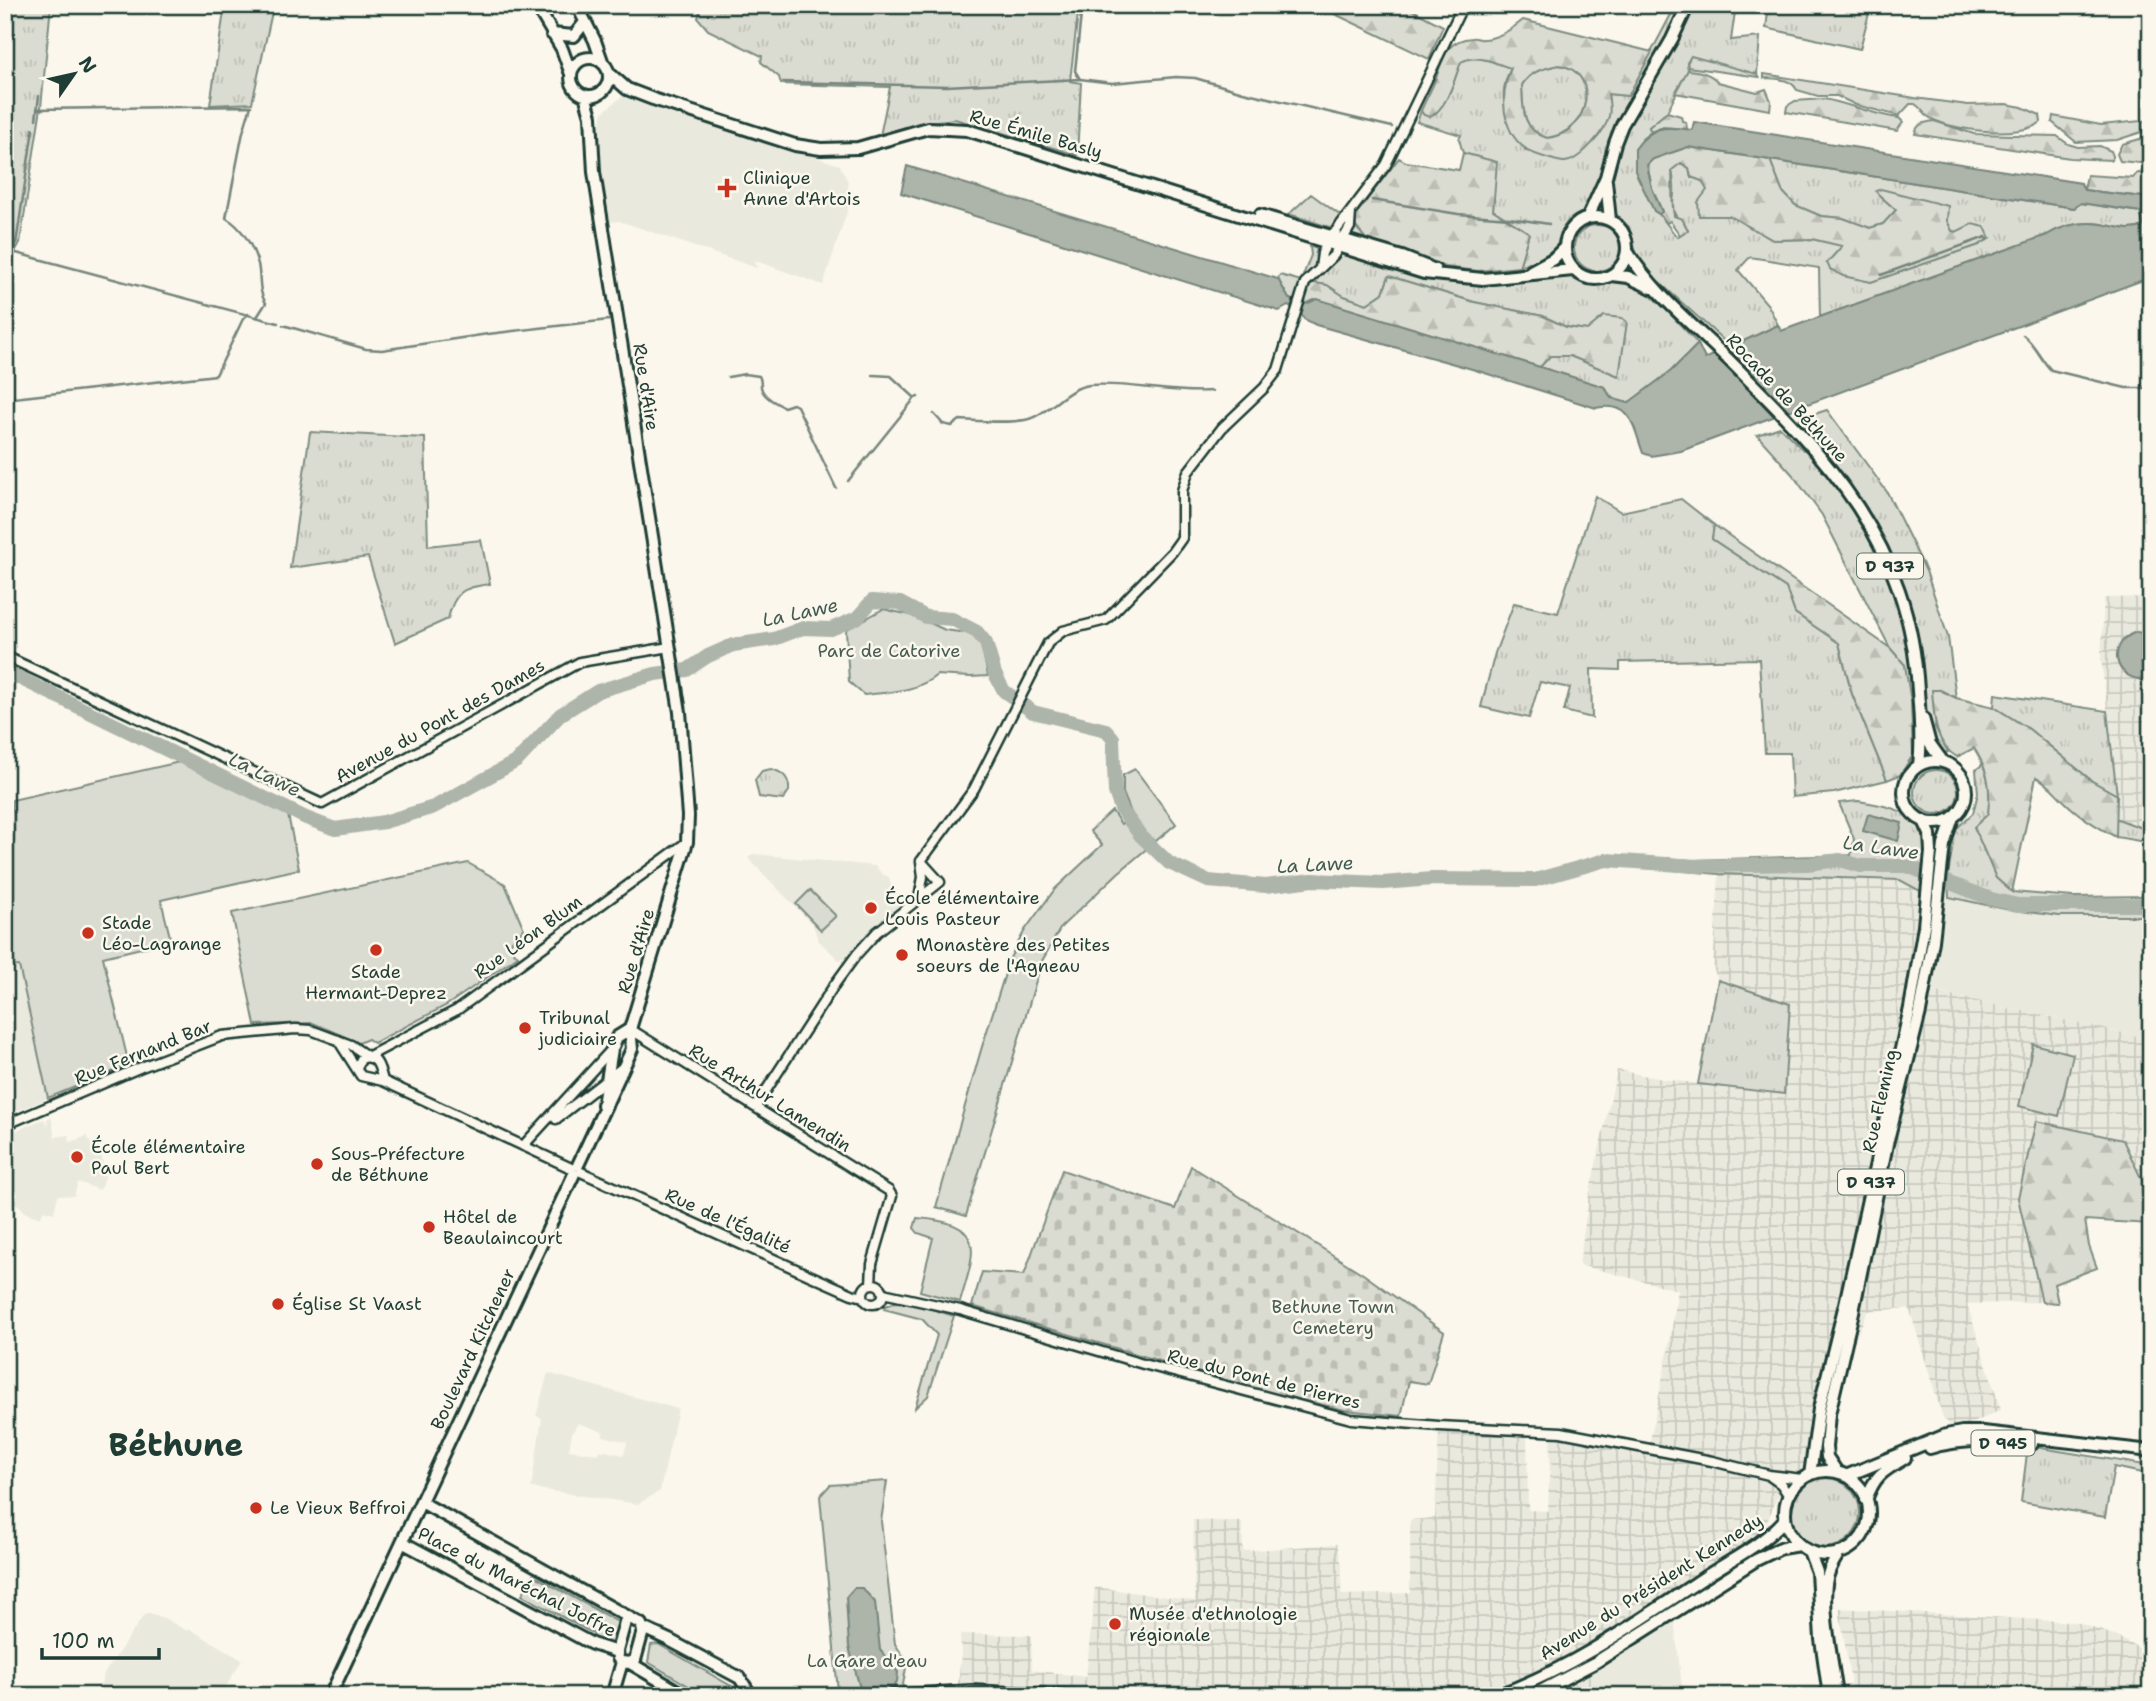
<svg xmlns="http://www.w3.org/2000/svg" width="2156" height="1701" font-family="'Shantell Sans',sans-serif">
  <defs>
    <pattern id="industrial-grid" width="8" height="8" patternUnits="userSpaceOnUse" patternTransform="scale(1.75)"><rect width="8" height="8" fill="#eae9de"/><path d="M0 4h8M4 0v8" fill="none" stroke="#c8c9bf"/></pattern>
    <pattern id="grass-tufts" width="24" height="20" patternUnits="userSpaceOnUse" patternTransform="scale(1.75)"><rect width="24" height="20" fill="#dbdcd1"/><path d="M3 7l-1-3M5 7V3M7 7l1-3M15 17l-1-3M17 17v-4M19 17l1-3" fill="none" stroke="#bcbeb4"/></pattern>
    <pattern id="forest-firs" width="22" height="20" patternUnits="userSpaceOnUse" patternTransform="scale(1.75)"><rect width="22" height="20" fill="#dbdcd1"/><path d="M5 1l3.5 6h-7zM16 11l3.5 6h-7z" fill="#bcbeb4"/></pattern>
    <pattern id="cemetery-stones" width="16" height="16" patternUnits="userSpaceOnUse" patternTransform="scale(1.75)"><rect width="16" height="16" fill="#dbdcd1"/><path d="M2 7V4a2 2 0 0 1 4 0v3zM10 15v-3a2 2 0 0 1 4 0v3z" fill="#bcbeb4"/></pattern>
  </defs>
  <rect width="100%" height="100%" fill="#fbf7ec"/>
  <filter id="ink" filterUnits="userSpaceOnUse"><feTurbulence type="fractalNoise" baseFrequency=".0143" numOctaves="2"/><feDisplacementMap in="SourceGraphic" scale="14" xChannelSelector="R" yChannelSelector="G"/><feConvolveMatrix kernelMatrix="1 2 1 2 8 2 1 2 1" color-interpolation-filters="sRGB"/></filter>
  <g filter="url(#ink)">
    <path fill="#eae9de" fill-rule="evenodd" d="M625,94l215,71 8,17 1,24 -26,79 -70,-25 4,8 -138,-47 -9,1 -11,-67 1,-28 3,-15z
      M753,854l122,12 7,8 7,3 2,9 14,16 -35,29 -16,18 -14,12 -22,-21 -5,-15 -65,-67z
      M1949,897l56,12 94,9 52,-2v123l-217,-48 -17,3 15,-95z
      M19,965l29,133 -40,17h-3v-62l2,-6 -2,-7v-71z
      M51,1117l4,20 14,-2 1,7 17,-6 3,7 9,-2 6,36 -5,13 -22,-8 -4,14 -16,-1 -4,18 -11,-3 -2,8 -15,-5 -7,-8 -3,-1 -11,-27v-42l39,-16 4,8 -1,-8z
      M548,1373l130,36 -18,82 -22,13 -107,-16 11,-70 -6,-2zM578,1423l25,9v4l24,6 -3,13 -24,-5 -2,4 -29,-4 3,-17z
      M150,1613l16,6 21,12 3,-2 52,31 -22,36h-123l7,-22 40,-59z
      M1674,1618l9,78h-90l-4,-24z"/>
    <path fill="url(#industrial-grid)" d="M2151,597v231l-12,-1 -24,-9v-47l-14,-112 3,-61z
      M1719,874l181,6 32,19 -15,94 16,-2 218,48 -4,25 4,1v45l-8,33 8,2v54l-28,-59 -87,-19 -18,77 24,104 -75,2 34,106 -45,21 -13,-13 -34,-110 -41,3 -45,99 -2,55 -21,8 -23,25 -12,29 20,25 -111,66 -85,54 4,24h-636l4,-43 -1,-19 71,1 1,35 54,7 9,-90 100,14 -2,-81 49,2 1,29 94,-7 5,21 -1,30 69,-2v-73l25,-2 4,-92 88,4 1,80 20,1 3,-80 98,14 20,-99 9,-56 -99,-25 10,-70 28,-125 46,9 120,15 7,-90 -72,-24 -5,-12z
      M1839,1608l237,14 35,12 40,20v42h-298z"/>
    <path fill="url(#grass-tufts)" stroke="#7d8c82" stroke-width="2" d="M5,5h46l-10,102 -21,136 -7,12 -8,-2z
      M225,5h29l18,7 -20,91 -42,2z
      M702,5h377l-9,76 11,2 -4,72 -122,-36 -37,4 -38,13 10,-49 -109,-3 -2,-7 -18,-15 1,-6 -54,-26 -10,-12z
      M1676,5h60l-5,35 29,-3 -3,37 -70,-11 1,7 -21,42 -18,15 2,5 -9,7 12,72 5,3 18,23 11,-8c-14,-13 -17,-16 -14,-35 1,-8 -1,-17 -2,-25l9,-6 8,5 2,9 11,4 6,9 -9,26h31l43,24 39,-1 31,7 -16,17 44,19 108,-37 11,-7 -38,-7 -5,-10 -69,-27 18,16 -13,14 -13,4 -27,-10 -22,-2 -26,-11 -13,-14 -12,-31 304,48 7,-5 59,9 4,14c-15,7 -28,0 -43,-2 -20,-3 -37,1 -54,11l-227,82 -1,-49 -69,-11 -12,13 30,35 10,20 -47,22 -83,-75 -11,-16 -8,-29 -16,-16c-30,-1 -50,0 -56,36l-20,13 -18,7 10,-34 -36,-23 3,-48 -33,-9 -4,-14 2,-4 -44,-13 4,-11 3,4 6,2c18,-10 24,-37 31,-56 15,-8 34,2 50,7 -17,32 -2,56 15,83l38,11c30,-15 49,-33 44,-68l20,2z
      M1769,5h102l-11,44 -94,-21z
      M1559,65c41,5 33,67 -12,73 -26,-8 -24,-31 -25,-53 9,-14 22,-17 37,-20z
      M1311,194l45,33 10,12 -77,-25z
      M1574 248a23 23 0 1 1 46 0a23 23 0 1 1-46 0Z
      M1310,247c57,10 112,37 170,37 27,0 55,-5 81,-9 12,0 20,7 31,9 12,2 22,-6 32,-4 23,5 58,47 74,64l-27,27 -39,30c-12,5 -23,-3 -27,-14l-65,-20 10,-11h20l49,20 -15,-59 -17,13 -21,-3 -23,-11 -69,-14 -85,-26 -6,17 -16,11 -24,-8 -16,-11 -26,-4 10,-26z
      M1827,410l60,82 39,79 22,66 8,61 -16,-8 -5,37 13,25 -38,10 3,-7 -8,-90 -15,-17 -68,-133 -30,-41 -35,-39 23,-8 23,23 15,-10 -19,-21z
      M310,432l115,6 3,108 53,-6 9,44c-27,3 -36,8 -42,35l-53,24 -27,-86 -78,11z
      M1595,496l26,16 60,-13 33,26 -2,14 74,49 9,25 44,30 13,51 35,86 -53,13 -42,4 -2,-44h-25l-6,-94 -139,3v8l-29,-1 1,49 -28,-7 6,-23 -30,-6 -11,36 -48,-11 14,-54 19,-50 44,10z
      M1995,694l112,17 10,84 -25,-14 -63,-52 -35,-22z
      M1983,764l8,24 -3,27 -13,12 21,51 16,14 61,5 78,-1v20h-92l-54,-7 -56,-12 -1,-21 7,-46 18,-17 5,-20 -2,-23z
      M771,769c12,3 19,9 18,22l-6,9 -24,-3 -4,-17 7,-9z
      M1914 792a22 22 0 1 1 44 0a22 22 0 1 1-44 0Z
      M1858,801c23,4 58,8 67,35 4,13 -2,42 -3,56l-22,-12 -181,-6 -57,-5 3,-11 26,2 160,-5 3,-16 -15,-36z
      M2115,818l24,9 12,1v15l-35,-6z
      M1718,980l72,24 -6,90 -86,-10z
      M2035,1447l116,19v9l-37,-8 -9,50 -84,-15 6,-49z
      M1790 1513a35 35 0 1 1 70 0a35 35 0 1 1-70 0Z
      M1714,1576l2,3 -122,80 -71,37h-15z"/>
    <path fill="url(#forest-firs)" stroke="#7d8c82" stroke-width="2" fill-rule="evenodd" d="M1316,5h87l40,21 -14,33z
      M1523,20l129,32 -24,44 -20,-2c1,7 3,15 1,22 -3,14 -29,45 -44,46 -6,0 -15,-3 -21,-5 -41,-11 -47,-54 -33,-89 -17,-5 -34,-15 -50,-6 -7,18 -13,45 -31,55l-6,-2 -3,-4c4,-10 8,-17 12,-26 10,-21 9,-45 39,-47 4,-1 8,2 11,1 15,0 29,-10 40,-19zM1559,65c41,5 33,68 -12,73 -26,-8 -24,-31 -25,-53 8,-14 22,-17 37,-20z
      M1691,56l66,18 2,3 -71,-10 -1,-4z
      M1688,70c11,1 22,3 30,12l39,10 9,-3 5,12 -1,9 -95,-17z
      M1764,74l151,24 53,7 38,-1 16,3 18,8 1,7c-19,17 -93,9 -114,-6 -4,-4 -7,-9 -12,-12h-5l-11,12 -43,-11 -19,-9h-19l-21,-6c-6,-12 -21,-11 -33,-12z
      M1824,99c26,5 49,16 75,19l4,4 -6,9 -111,-19 1,-6 8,-5z
      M1667,112l14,4 1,5 4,1 1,7 -25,-2 -11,5 -2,-5z
      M2053,116l48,9 50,-5v9l-34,11 -41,2 -24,-20z
      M1934,121l40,13 83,2 11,8 10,3 22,-1 11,5 2,5 -2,4 -41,-2 -155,-24c2,-11 9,-11 19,-13z
      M2143,138h8v26l-31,-3 -3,-7 5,-10z
      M1688,147l82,13 12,31 13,14 26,11 22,2 27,10 13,-4 13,-14 -18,-16 -2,-3 5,-2 67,17 -1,15 5,10 4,1 16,-8 13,3 5,11 -11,7 -108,37 -28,-6 -13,-7 -3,-6 15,-17 -30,-7 -39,1 -43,-24h-31l-1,-14 9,-12 -5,-9 -11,-4 -2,-9 -8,-5 -9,7c1,16 -1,30 2,46l8,3 6,11 -8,5 -10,-14 -3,2 -8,-9 3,-3 -10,-23 -5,-23 6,-6z
      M1463,153l34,9 -4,48 36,23 -10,34 -41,4 -33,-4 -79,-28 -10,-12 -1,-11 44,-58 7,4 53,8z
      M2137,173l14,1v24l-67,-8 3,-15 46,3z
      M1280,275l21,6 26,4 17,11 23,8 16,-11 6,-17 85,26 69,14 23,11 21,3 17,-14 18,2 5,4 -8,54 -49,-20h-20l-10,11 -223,-68 -12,5 -16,-5 -11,-20z
      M1714,525l176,123 15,17 6,37 2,53 -13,20 -13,5 -35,-86 -13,-51 -44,-30 -9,-25 -74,-49z
      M1932,690h8l16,8 38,9 35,22 63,52 25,14 -1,42c-19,-10 -36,-20 -51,-35 -10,-9 -16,-19 -29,-25l-24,115 -16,-14 -22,-51 14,-13c3,-27 1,-42 -14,-66l-17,9c-23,-13 -23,-42 -25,-67z
      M2036,1121l87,19 28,59v25l-66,-4 4,26 8,22 -43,16 4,19 -16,-1 -24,-104z"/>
    <path fill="url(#cemetery-stones)" stroke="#7d8c82" stroke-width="2" d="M1191,1166l172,108 81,58 -16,52 -19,-3 -8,35 -56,-6 -79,-18 -294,-86 10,-34 42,3 38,-105 113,39z"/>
    <path fill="#dbdcd1" stroke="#7d8c82" stroke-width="2" d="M883,609l32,7 30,14 29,4 7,9 7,33 -18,1 -33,-2c-21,17 -47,17 -73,20l-15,-13 -3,-52z
      M184,761l39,20 64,29 12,59 -138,31 10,41 -68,16 26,108 -81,33 -29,-132 -8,1 -6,-43v-24l7,-100z
      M1135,769l41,55 -58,49 -57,54 -19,34 -76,255 -30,-9 45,-157 29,-92 15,-28 30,-41 47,-44 -12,-14 22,-20 9,13 11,-9 -9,-22v-18z
      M468,863l37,21 19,45 -16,16 10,11 -71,49 -73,38 -6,-4 -9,4 -46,-20 -58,2 -23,-112z
      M810,890l26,26 -15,14 -25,-26z
      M2033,1044l40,10 -14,62 -40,-10z
      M917,1218c70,5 59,31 43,84l-40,-11 13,-53 -15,-5 -4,-5z
      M896,1302l16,1 42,13 -26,80 -13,12 22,-73 -15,-16 -38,-10 1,-3z
      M887,1481l-6,40 14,123 12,18 -6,34h-47l-1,-5 -15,1 -18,-196 10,-11z
      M533,1575l85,47 -7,25 -19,-6 2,-7 -72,-39z
      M658,1644l80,46 -3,6h-29l-58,-34 3,-17z"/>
    <path fill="#adb4aa" stroke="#74847b" stroke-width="2" d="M1694,122l387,61 3,7 67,8v79l-470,174 -30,5 -8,-3c-10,-27 -11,-52 -47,-45l-124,-39 -156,-44 -12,-6 -4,-8 -12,-5 -9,5 -378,-118 6,-27 371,113 11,20 17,5 11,-5 288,88 6,11 17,5 43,-32 27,-27 7,15 73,-34 3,6 266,-96c17,-10 34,-14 54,-11 15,2 28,9 43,2l-4,-14 -59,-9 -7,5 -386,-61 -35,12 -6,6 5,23 10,24 -3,2 -5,-3 -19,-40v-22c17,-24 29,-23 57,-19z
      M2136,632l15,2v44l-2,1c-34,5 -45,-35 -13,-47z
      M1868,814l34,9 -4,18 -35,-10z
      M854,1588h8l13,14 5,48 18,22 -1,10 -8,14h-27l-13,-49 -3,-50z"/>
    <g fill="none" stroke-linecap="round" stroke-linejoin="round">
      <path stroke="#74847b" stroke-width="2.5" d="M1080,79l-5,-8 7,-66
        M783,82l164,4 133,-7 32,4 64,-6 19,1 48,14 149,35
        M37,109l214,-3 -8,26 -17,86c16,9 27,28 32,46 3,14 0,28 8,39l-9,14
        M36,119l3,-23
        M1372,200l86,14 51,4 40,6
        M5,250l273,73
        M15,251l18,-122
        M1881,275l105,-38 1,3
        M283,325l83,24 16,1 106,-16 121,-14
        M2023,335c13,10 17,24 28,35l75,18h25
        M873,375l18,1 23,21
        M728,377l17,-3 14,2c2,3 2,7 2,11 2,10 15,16 23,20l9,-3 4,2 39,82
        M5,399l211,-24 27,-56 5,-5
        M934,414l9,10 9,2 8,-6c19,1 51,4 69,-1 22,-7 38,-32 61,-34 41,-3 81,9 122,6
        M848,481l67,-83 3,-1"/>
      <path stroke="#adb4aa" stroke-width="14" d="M5,671l301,147 29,11 49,-7 50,-15 83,-46 43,-46 38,-24 57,-17 32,-4 21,-14 25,-11 41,-6 29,-11 28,1 26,-11 15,-17 28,2 26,14 26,2 25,13 9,11 9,31 9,17 29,21 73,18 7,8 2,54 6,17 20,27 28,27 39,18 58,5 46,-6 71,3 49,-4 103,1 71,-20 90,6 111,-2 33,-4 21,6h46l84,33 27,6h133"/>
      <defs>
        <path id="minor" d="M1320,268l2,-15 7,-13 57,-75 77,-160
          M5,656l317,148 258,-142 90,-15
          M921,861l53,-72 74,-146 15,-12 43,-11 66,-68 10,-14v-47l6,-19 34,-44 42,-40 14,-18 27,-87 29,-28 16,-28 1,-15
          M919,899l4,-22 -2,-16
          M630,1029l259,162 3,5 -20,68 -1,20
          M338,1040l23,36 22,5 188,87
          M369,1056l88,-46 230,-168
          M357,1068l4,-9c16,-7 19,10 22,22
          M756,1106l79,-122 22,-30 20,-22 63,-50 -19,-21
          M556,1119l67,-52
          M5,1125l134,-57 83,-32 73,-7 16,1 40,15 16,11
          M523,1146l88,-96
          M581,1172l228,103 43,19 11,3
          M863 1294a10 10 0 1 1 20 0a10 10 0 1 1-20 0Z
          M883,1293l77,17 183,54 208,55 88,7 122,6 151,29 57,14 33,4
          M1771,1477l10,7 8,12"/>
        <path id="major" d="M536,5l26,44 9,25
          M577,5l18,36 7,20
          M552,34l22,2 11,-14
          M571 77a19 19 0 1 1 38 0a19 19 0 1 1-38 0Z
          M610,74l17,15 26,10 142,46 26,4 37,-1 70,-20 39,2 457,143 59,6 90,-9
          M585,95l6,21 3,56 86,540 8,104 -1,26 -57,187
          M1606,181l4,39
          M1260,215l142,42 33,13
          M1565 248a31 31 0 1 1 62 0a31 31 0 1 1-62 0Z
          M1588,217l18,-40 9,-34 7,-18 50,-86 16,-34
          M1627,251c26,42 66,74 101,108 100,100 182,183 190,332 2,24 4,50 1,74
          M1531,271l22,-12 11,-11
          M1612,275l16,2 24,11
          M1923,718l7,26 13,18
          M1904 792a31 31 0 1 1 62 0a31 31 0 1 1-62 0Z
          M603,1105l9,-56 5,-12 13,-8
          M578,1165l54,-116 -2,-20
          M1930,1448c31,-10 70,-8 102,-4
          M1785 1513a42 42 0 1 1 84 0a42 42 0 1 1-84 0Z
          M1837,1472l-10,-15 -1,-10 3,-33 24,-102 34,-168 33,-132 13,-71 11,-96 9,-28
          M1810,1475l9,-66 26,-105 65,-296 14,-82 7,-74 -1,-18 -6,-13
          M1846,1476l100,-41 16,-3h21l168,19
          M1866,1500c9,-25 17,-29 39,-42
          M421,1502l220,122 2,7 -8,29 -5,3
          M402,1542l190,102 25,8
          M1809,1551l8,21 4,67 8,57
          M643,1628l26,12 71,38 11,18
          M618,1658l-1,-7 8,-29 4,-3
          M622,1662l8,1 56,33
          M330,1696l244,-522
          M612,1696l10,-34
          M891,1696l80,-5 102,5
          M1495,1696c77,-27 145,-76 213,-121 26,-17 57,-32 77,-56
          M1531,1696l65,-34 160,-102 25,-12 18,-3
          M1837,1696c-4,-33 -15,-80 -11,-112 1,-12 7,-22 13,-31"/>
      </defs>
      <use href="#minor" stroke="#1f3d34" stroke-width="13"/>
      <use href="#major" stroke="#1f3d34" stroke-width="16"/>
      <use href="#minor" stroke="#fbf7ec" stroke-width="8"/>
      <use href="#major" stroke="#fbf7ec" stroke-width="10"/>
    </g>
  </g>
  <g fill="#c8321e" stroke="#fbf7ec" stroke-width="2.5">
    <path d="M723.5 177.5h7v7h7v7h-7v7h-7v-7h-7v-7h7z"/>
    <circle cx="871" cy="908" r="7"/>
    <circle cx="88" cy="933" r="7"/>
    <circle cx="376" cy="950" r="7"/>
    <circle cx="902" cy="955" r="7"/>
    <circle cx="525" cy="1028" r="7"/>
    <circle cx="77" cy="1157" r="7"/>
    <circle cx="317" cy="1164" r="7"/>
    <circle cx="429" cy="1227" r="7"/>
    <circle cx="278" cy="1304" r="7"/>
    <circle cx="256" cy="1508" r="7"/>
    <circle cx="1115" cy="1624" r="7"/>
  </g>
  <g text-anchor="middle" stroke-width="5" stroke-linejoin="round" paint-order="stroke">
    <g fill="#fbf7ec" stroke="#61756b" stroke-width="2">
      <rect x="1857" y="553.5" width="66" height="25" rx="5"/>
      <rect x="1838" y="1169.5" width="66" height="25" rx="5"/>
      <rect x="1971.5" y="1430.5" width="63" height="25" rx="5"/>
    </g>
    <g font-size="16" font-weight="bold" fill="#1f3d34">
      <text x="1890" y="572">D 937</text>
      <text x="1871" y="1188">D 937</text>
      <text x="2003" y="1449">D 945</text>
    </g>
    <g font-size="18" fill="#1f3d34" stroke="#fbf7ec">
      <text transform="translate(1036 134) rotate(16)" y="6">Rue Émile Basly</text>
      <text transform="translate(646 387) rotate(81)" y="6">Rue d'Aire</text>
      <text transform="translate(1787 398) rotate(47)" y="6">Rocade de Béthune</text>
      <text transform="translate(440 721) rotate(-29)" y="6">Avenue du Pont des Dames</text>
      <text transform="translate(528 937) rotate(-36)" y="6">Rue Léon Blum</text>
      <text transform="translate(636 951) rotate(-73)" y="6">Rue d'Aire</text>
      <text transform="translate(143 1052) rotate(-22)" y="6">Rue Fernand Bar</text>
      <text transform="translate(770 1098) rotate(32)" y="6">Rue Arthur Lamendin</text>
      <text transform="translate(1880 1101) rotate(-77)" y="6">Rue Fleming</text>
      <text transform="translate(728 1221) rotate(24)" y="6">Rue de l'Égalité</text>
      <text transform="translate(473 1349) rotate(-65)" y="6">Boulevard Kitchener</text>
      <text transform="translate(1264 1379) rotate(14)" y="6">Rue du Pont de Pierres</text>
      <text transform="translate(517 1582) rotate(27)" y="6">Place du Maréchal Joffre</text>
      <text transform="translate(1651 1587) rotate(-32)" y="6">Avenue du Président Kennedy</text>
    </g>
    <g font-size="18" fill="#1f3d34" stroke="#fbf7ec" text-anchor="start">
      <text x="743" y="184">Clinique<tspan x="743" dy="21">Anne d'Artois</tspan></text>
      <text x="885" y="904">École élémentaire<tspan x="885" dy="21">Louis Pasteur</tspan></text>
      <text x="102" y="929">Stade<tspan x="102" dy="21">Léo-Lagrange</tspan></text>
      <text x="916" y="951">Monastère des Petites<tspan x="916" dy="21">soeurs de l'Agneau</tspan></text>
      <text x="376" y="978" text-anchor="middle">Stade<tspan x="376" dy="21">Hermant-Deprez</tspan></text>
      <text x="539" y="1024">Tribunal<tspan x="539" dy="21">judiciaire</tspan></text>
      <text x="91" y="1153">École élémentaire<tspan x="91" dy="21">Paul Bert</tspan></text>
      <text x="331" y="1160">Sous-Préfecture<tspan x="331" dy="21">de Béthune</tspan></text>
      <text x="443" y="1223">Hôtel de<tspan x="443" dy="21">Beaulaincourt</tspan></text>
      <text x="292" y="1310">Église St Vaast</text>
      <text x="270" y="1514">Le Vieux Beffroi</text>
      <text x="1129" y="1620">Musée d'ethnologie<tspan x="1129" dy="21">régionale</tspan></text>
    </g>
    <g font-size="18" fill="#455d53" stroke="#fbf7ec">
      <text x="889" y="657">Parc de Catorive</text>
      <text x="1333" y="1313">Bethune Town<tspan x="1333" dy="21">Cemetery</tspan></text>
      <text x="867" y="1667">La Gare d'eau</text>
    </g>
    <g font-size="19" font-style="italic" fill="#425b52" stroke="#fbf7ec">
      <text transform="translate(800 612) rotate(-12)" y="7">La Lawe</text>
      <text transform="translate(265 774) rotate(26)" y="7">La Lawe</text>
      <text transform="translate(1881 847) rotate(8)" y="7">La Lawe</text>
      <text transform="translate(1315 864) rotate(-3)" y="7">La Lawe</text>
    </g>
    <g font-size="32" font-weight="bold" fill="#1f3d34" stroke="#fbf7ec">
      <text x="176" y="1456">Béthune</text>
    </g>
  </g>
  <rect width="2156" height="1701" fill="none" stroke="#fbf7ec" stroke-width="28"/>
  <rect x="14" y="14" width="2128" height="1673" fill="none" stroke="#1f3d34" stroke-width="2.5" filter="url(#ink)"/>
  <g transform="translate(74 74) rotate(56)" stroke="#fbf7ec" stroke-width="5" paint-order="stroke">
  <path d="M0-5L12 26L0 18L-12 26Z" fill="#1f3d34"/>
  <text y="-10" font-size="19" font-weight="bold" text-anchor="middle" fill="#1f3d34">N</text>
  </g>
  <path d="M42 1648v10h117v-10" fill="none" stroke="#1f3d34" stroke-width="3.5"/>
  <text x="52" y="1648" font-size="21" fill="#1f3d34" stroke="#fbf7ec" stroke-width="5" paint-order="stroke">100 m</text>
</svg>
